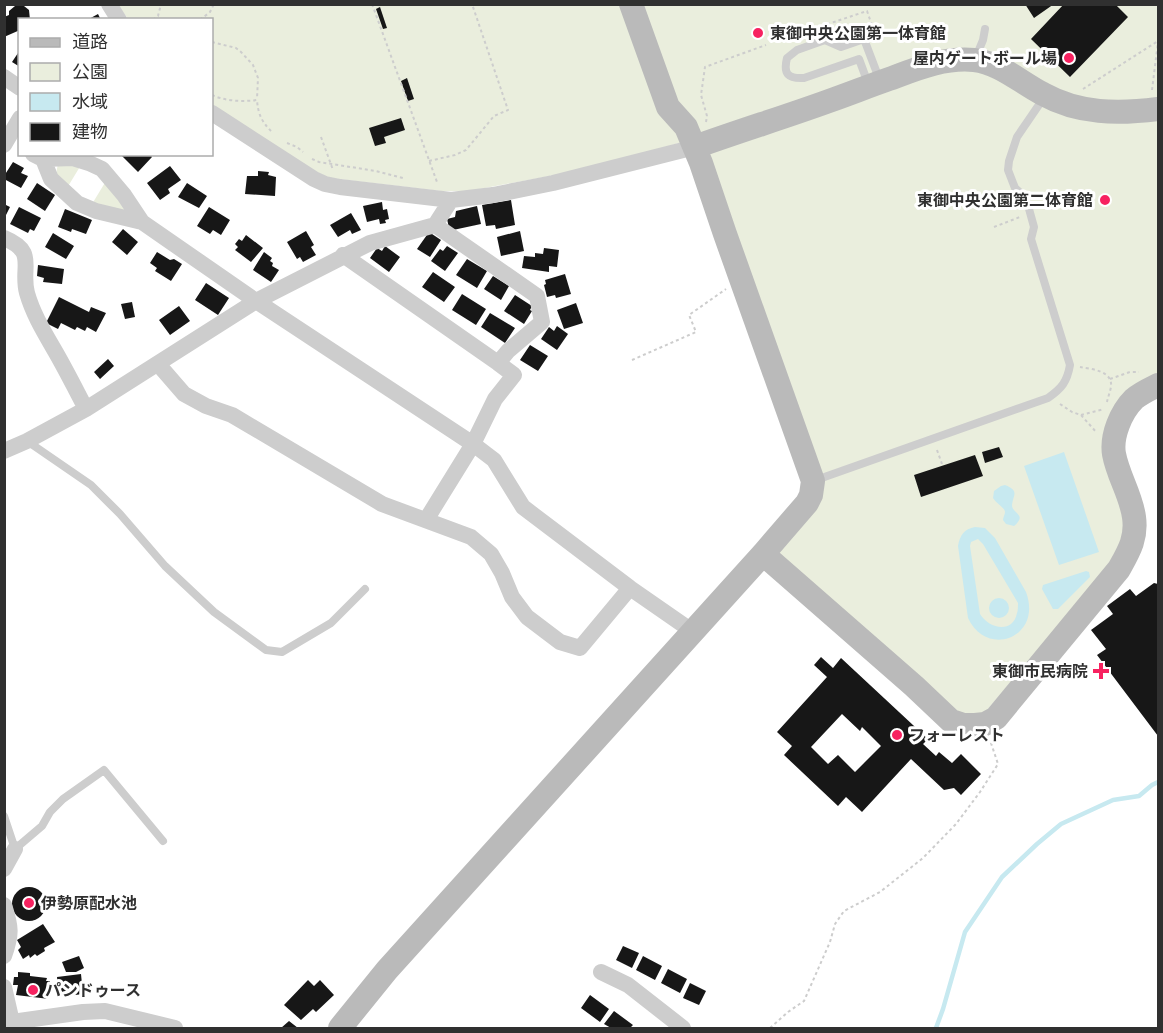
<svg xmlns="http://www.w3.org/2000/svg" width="1163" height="1033" font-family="'Fira Sans Condensed','Noto Sans JP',sans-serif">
  <rect width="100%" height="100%" fill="#fff"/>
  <path fill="#eaeedd" d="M118,5h1040v373l-35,23 3,113 -2,34 -142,168 -28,-1 -176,-163 32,-41 -111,-374 -101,30 -129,24h-28l-111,-13 -14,-6 -104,-67v-85l-84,-1z
    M58,165h23l-14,23c-7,-7 -13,-12 -9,-23z
    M106,181l23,31 -37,-8z"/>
  <path fill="#c7e9f0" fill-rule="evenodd" d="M1064,452l35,100 -40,13 -35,-99z
    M1005,485c15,6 8,10 7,20 0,9 16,9 2,21l-8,-2 -3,-4c0,-3 2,-5 2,-8 0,-4 -9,-9 -12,-14l1,-7 7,-5z
    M975,527l10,1 10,10 31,54c17,45 -39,67 -58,26l-10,-72c2,-11 6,-17 17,-19zM978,539l5,5 35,59c0,1 0,9 -1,10 -4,21 -28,16 -37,1l-10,-68 1,-4z
    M1086,571l3,1 1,5 -32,32h-5l-11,-20 1,-4z
    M989 608a10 10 0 1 1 20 0a10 10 0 1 1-20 0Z"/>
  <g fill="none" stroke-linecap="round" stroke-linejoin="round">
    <path stroke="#c7e9f0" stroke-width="4.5" d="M936,1028l7,-19 22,-77 37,-55 35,-33 24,-20 52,-24 26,-4 13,-11 6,-3"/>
  </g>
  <path fill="#171717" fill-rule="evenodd" d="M1025,4h29l-20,14z
    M1064,4h51l13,13 -58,60 -39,-38z
    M15,6h9l5,4 1,10h-10v10l-16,7v-20l5,-2v-4z
    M380,7l7,21 -4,1 -7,-20z
    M98,14l3,6h-14z
    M20,50v17l-8,-5z
    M407,78l7,21 -6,2 -7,-20z
    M401,118l4,12 -21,7 2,6 -11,3 -6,-18z
    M120,154h30l2,3 -14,15z
    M13,162l11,6 -3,5 7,3 -7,12 -17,-9v-3z
    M170,166l11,14 -13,9 2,4 -10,7 -13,-17z
    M258,171l11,1 -1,3 8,2 -1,19 -30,-2 2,-18h11z
    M37,183l18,12 -10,16 -18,-12z
    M187,183l20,13 -8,12 -21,-11z
    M511,200l4,25 -19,4 -1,-4 -9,1 -4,-21z
    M382,202l1,8 4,-1 2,10 -4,1 1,3 -6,1 -1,-5 -12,3 -4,-16z
    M4,204l6,3 -6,12z
    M477,206l4,18 -28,6 -4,-2 -2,-9 8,-2 1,-6z
    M19,207l22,11 -7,13 -4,-2 -2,4 -18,-9z
    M209,207l21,13 -9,15 -8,-5 -3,4 -13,-8z
    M65,209l27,11 -6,14 -14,-5 -1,3 -13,-5z
    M351,213l10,17 -9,4 -2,-4 -12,7 -8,-12z
    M123,229l15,13 -11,13 -15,-13z
    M306,231l8,14 -3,2 5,8 -13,7 -3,-5 -3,2 -10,-17z
    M520,231l4,20 -23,5 -4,-19z
    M429,232l12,8 -11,17 -13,-8z
    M53,233l21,13 -8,13 -21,-12z
    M246,235l17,13 -12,14 -16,-12 3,-3 -3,-3 4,-5 3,2z
    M385,246l15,11 -11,15 -19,-14 7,-10 5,3z
    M447,246l11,7 -13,18 -14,-10 9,-12 3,2z
    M544,248l15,2 -2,17 -8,-1v6l-27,-4 2,-12 11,1v-4l8,1z
    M157,252l13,8 4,-1 8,5 -11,17 -16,-10 2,-3 -7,-5z
    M264,252l8,6 -2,3 3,2 -1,3 7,4 -8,12 -18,-12z
    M467,259l20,12 -10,17 -21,-13z
    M38,265l26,4 -2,15 -19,-2 1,-4 -7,-2z
    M433,272l22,15 -11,15 -22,-15z
    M565,274l6,20 -15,4 -1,-3 -8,2 -3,-12 2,-1 -1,-4z
    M493,276l16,10 -8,14 -17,-11z
    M206,283l23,15 -11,17 -23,-15z
    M462,294l24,15 -10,16 -24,-15z
    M515,295l17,11 -2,4 2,1 -8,13 -20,-13z
    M59,297l30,15 2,-5 15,6 -10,19 -9,-5 -2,4 -8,-4 -2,3 -14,-7 -3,6 -12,-6z
    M132,302l3,15 -10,2 -4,-15z
    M576,303l7,20 -19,6 -7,-19z
    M179,306l11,15 -20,14 -11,-15z
    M490,313l25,15 -10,15 -24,-16z
    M557,326l11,8 -11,16 -16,-11 8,-12 5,4z
    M530,345l18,11 -10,15 -18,-11z
    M108,359l6,7 -14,13 -6,-7z
    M999,447l4,10 -18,6 -3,-11z
    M975,455l8,21 -62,21 -7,-22z
    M1154,583l4,1v152l-61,-81 9,-6 -15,-19 22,-16 -6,-8 23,-17 6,7z
    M821,657l12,11 8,-10 87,81 -5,5 13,12 3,-4 13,11 9,-9 20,20 -20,21 -7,-7 -10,2 -33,-31 -49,53 -16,-15 -8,9 -54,-51 8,-9 -15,-14 50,-55 -13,-12zM842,714l18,17 2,-4 19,19 -26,26 -17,-17 -10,9 -17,-17z
    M12 904a17 17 0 1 1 34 0a17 17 0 1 1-34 0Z
    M43,924l12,18 -11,6 1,3 -8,5 -2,-2 -5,4 -1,-3 -6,4 -5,-9 3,-3 -4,-7z
    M623,946l16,7 -7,15 -16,-8z
    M79,956l5,12 -8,4h-10l-4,-10z
    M643,956l19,10 -7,14 -19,-10z
    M668,969l19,10 -7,14 -19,-10z
    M18,972l12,1v3l17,2 -1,3h4l-1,18 -33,-4 2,-10h-5l1,-8h4z
    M81,974l2,20 -24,3 -2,-20z
    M308,980l6,6 6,-6 14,15 -18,17 -3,-3 -12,11 -17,-15z
    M690,983l16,8 -7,14 -16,-7z
    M590,995l19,14 -9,13 -19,-14z
    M614,1011l19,14 -3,3h-19l-7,-4z
    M289,1021l9,7h-17z"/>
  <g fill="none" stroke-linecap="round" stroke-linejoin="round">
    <path stroke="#cdcdcd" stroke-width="2" stroke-dasharray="3 3" stroke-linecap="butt" d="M372,4l65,178
      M153,20l5,-4 3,-12
      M200,20l10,-8 4,-8
      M810,30l57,-19 8,23
      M212,42l24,6 5,4 12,13 5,13 -1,21
      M1083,89l75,-48
      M1152,90l6,-48
      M212,95c13,6 30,7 45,5 1,13 4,21 14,31
      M706,122l1,-6 -6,-21 4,-28 61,-22
      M321,137l12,33
      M287,143l10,4 6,5
      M312,159l7,3 57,9 27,7
      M429,161l26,-6 11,-5 28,-34 14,-6 -36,-106
      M994,227l26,-10
      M632,360l64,-28 -7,-17 37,-26
      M1080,367c12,2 33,4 31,20 -1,5 -3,10 -4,15
      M1110,379l20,-7h9
      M1060,404l12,8 9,3 16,18
      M1081,415l23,-6
      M937,450l5,14
      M770,1028l18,-16 16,-11 26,-59 5,-18 9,-13 36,-19 43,-34 33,-34 24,-32 18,-28 -8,-24"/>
    <path stroke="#cdcdcd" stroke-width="8" d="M976,57l7,-17 2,-11
      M869,86l-10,-27 -55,19c-16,1 -21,-4 -17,-20l10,-8 28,-10 16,7 23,-8 16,42
      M27,441l64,44 29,29 45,52 49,46 52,38 16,2 49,-29 34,-34
      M816,480l232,-82c14,-10 19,-16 22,-33l-39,-126 3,-12 -8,-29 -11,-10 -7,-18 1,-9 8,-24 28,-41
      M4,816l11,33 27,-23 8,-14 13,-13 41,-29 59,71"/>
    <path stroke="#cdcdcd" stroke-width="16" d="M109,4l10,16
      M4,77l16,11
      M212,113l102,66 11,5 15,3 111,13 42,-5 60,-12 142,-36
      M4,145l16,-27
      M33,154l10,5 30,-1 16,5 13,6 22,26 18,27 114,79 217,143 22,-45 19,-24 -16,-12
      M43,159l8,20 26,24 19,8 46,11
      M4,238c34,14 16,29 23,55 6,21 17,39 28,58 11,19 21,39 31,58
      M343,255l155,108 10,-12 34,-29 -5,-26 -102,-71
      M158,364l26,30 22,12 26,9 150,89 89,33 20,17 11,19 10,24 15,20 33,25 20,6 50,-60
      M4,451l23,-10 59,-32 170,-108 114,-58 65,-18 16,-25
      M426,520l47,-76 21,16 29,47 107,81 62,43
      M4,869l11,-20
      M4,905c7,22 8,29 0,51
      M601,972l27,13 55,43
      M4,987l8,35 -1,6
      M12,1022l71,-10 22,-1 70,17"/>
    <path stroke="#bababa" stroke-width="24" d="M695,147c44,-16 90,-30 134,-46 20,-7 40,-15 60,-22 27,-10 55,-22 85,-19 26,3 46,22 69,34 36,20 75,20 115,15
      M763,554l151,132 37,35 12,4h12l10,-1 11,-6 123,-149c10,-18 18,-31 15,-52 -3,-22 -16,-41 -20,-63 -3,-18 7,-42 20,-55 7,-6 16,-10 24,-14
      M340,1028l47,-58 376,-416 44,-51 4,-8 2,-14 -88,-247 -24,-71 -15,-36 -18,-20 -37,-103"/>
  </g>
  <g fill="#f72260" stroke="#fff" stroke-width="2">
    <circle cx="758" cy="33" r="6"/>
    <circle cx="1069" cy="58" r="6"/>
    <circle cx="1105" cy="200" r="6"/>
    <path d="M1098 662h6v6h6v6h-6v6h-6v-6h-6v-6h6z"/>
    <circle cx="897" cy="735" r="6"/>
    <circle cx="29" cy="903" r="6"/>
    <circle cx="33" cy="990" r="6"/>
  </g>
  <g text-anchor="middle" stroke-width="6" stroke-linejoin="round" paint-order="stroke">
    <g font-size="16" font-weight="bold" fill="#303030" stroke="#fff" text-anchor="start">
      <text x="770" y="39">東御中央公園第一体育館</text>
      <text x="1057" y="64" text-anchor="end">屋内ゲートボール場</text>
      <text x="1093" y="206" text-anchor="end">東御中央公園第二体育館</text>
      <text x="1088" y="677" text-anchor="end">東御市民病院</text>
      <text x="909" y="741">フォーレスト</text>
      <text x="41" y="909">伊勢原配水池</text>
      <text x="45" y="996">パンドゥース</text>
    </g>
  </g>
  <rect width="1163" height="1033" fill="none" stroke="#303030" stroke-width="12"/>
  <rect x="18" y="18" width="195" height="138" fill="#ffffff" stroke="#acacac" stroke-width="1.5"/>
  <rect x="30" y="38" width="30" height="9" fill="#bababa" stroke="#acacac" stroke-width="1.5"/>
  <text x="72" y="48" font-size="18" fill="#303030">道路</text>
  <rect x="30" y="63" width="30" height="18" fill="#eaeedd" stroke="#acacac" stroke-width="1.5"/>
  <text x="72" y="78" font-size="18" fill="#303030">公園</text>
  <rect x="30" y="93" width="30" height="18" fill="#c7e9f0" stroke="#acacac" stroke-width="1.5"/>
  <text x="72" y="108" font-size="18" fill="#303030">水域</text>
  <rect x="30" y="123" width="30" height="18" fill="#171717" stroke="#acacac" stroke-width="1.5"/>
  <text x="72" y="138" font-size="18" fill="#303030">建物</text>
</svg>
